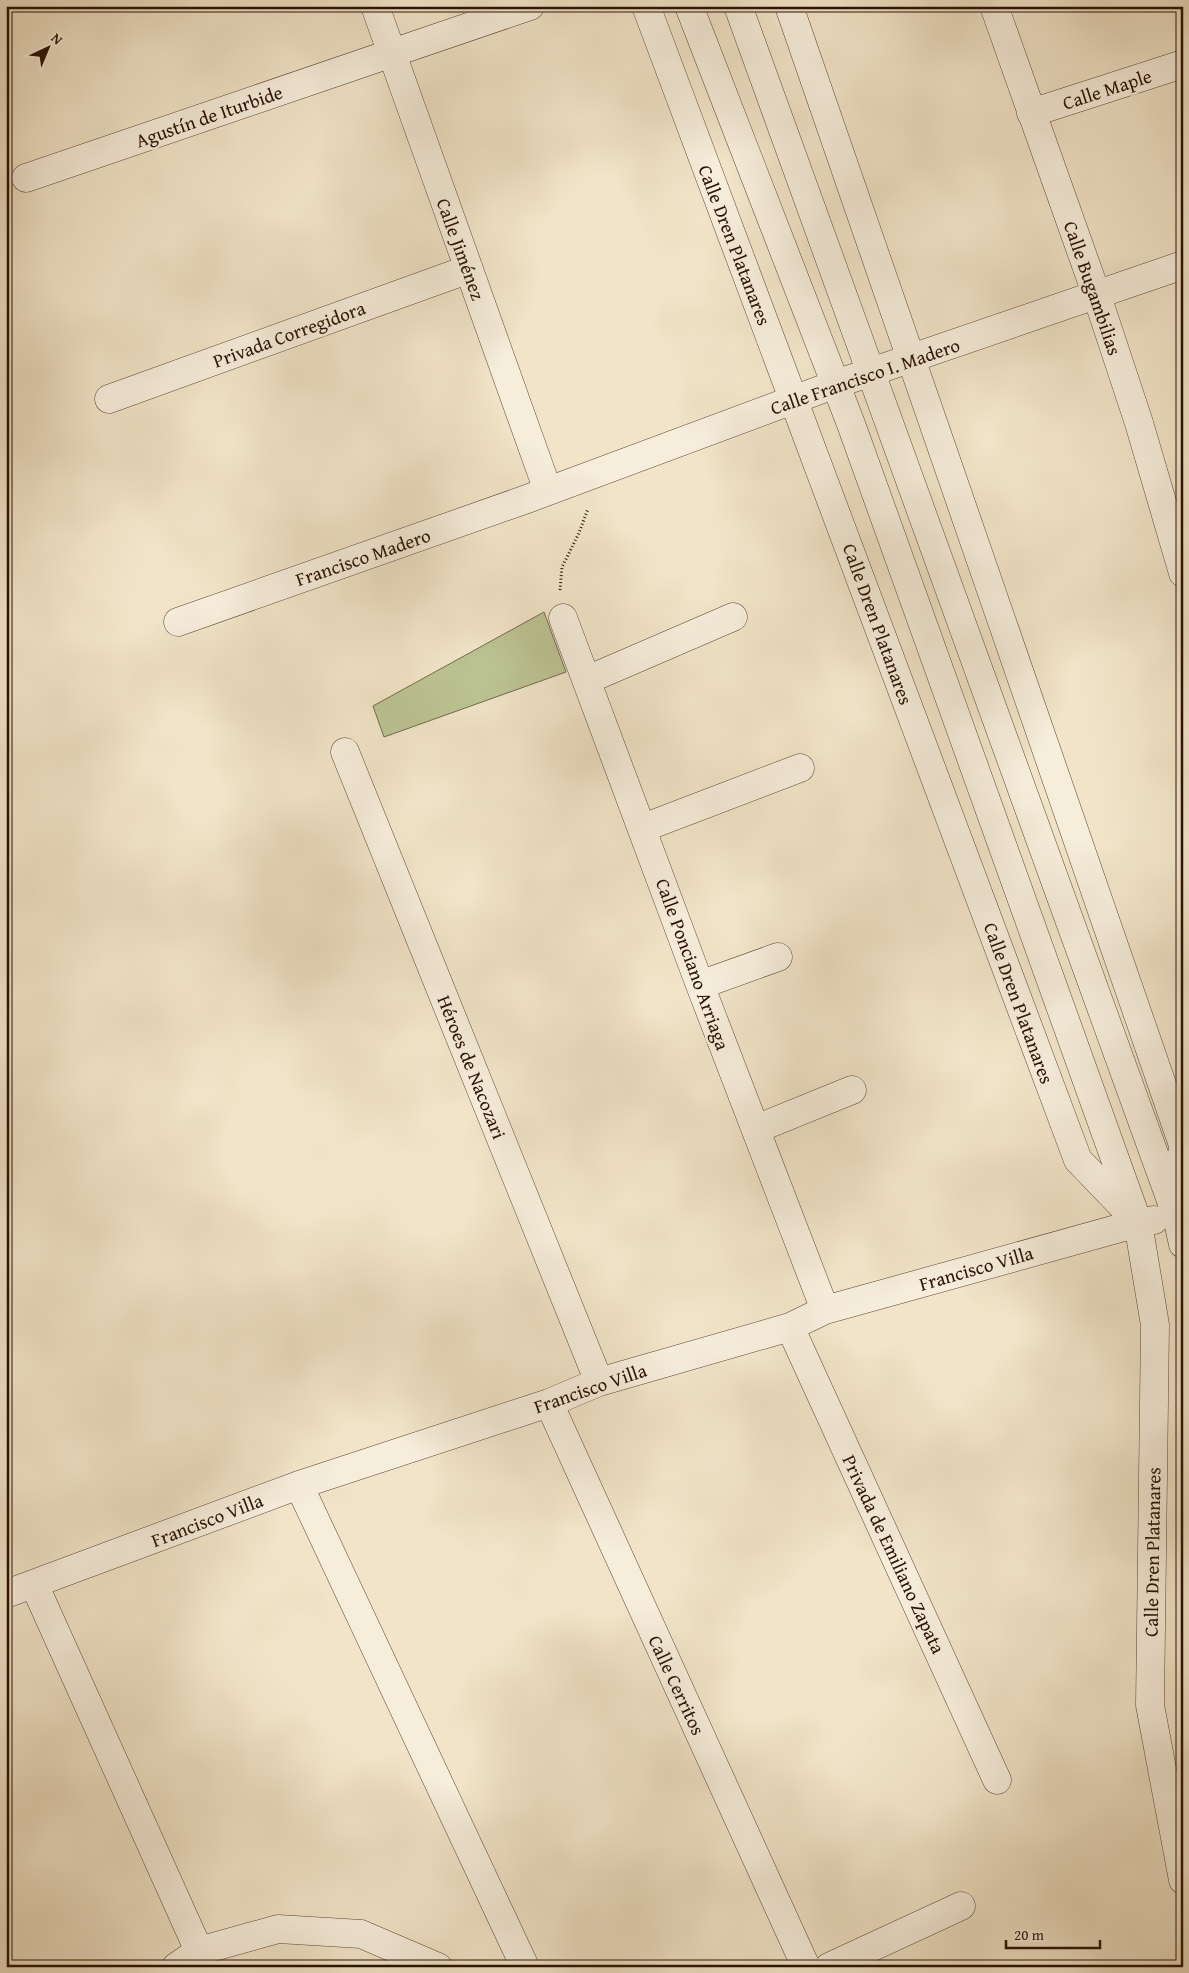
<svg xmlns="http://www.w3.org/2000/svg" width="1189" height="1973" font-family="'Gentium Book Plus',serif">
  <rect width="100%" height="100%" fill="#f1e4c8"/>
  <filter id="stains"><feTurbulence type="fractalNoise" baseFrequency=".004" numOctaves="4"/><feColorMatrix values="0 0 0 0 .2 0 0 0 0 .09 0 0 0 0 .02 0 0 0 .5 -.17"/></filter>
  <radialGradient id="worn" r=".72"><stop offset=".6" stop-color="#630" stop-opacity="0"/><stop offset="1" stop-color="#630" stop-opacity=".3"/></radialGradient>
  <path fill="#bcc494" stroke="#726a4c" d="M544,612l22,60 -182,65 -11,-31z"/>
  <g fill="none" stroke-linecap="round" stroke-linejoin="round">
    <defs>
      <path id="street" d="M375,6l173,485
        M646,6l432,1154 53,55
        M689,6l162,418 287,799 17,102 -5,380 33,175
        M738,6l439,1211 6,27
        M789,6l394,1139 -6,63
        M994,6l103,290 42,127 44,150
        M1031,113l152,-49
        M26,178l504,-172
        M109,399l360,-130
        M563,618l137,367 125,325
        M178,622l349,-123 309,-115 347,-119
        M587,680l146,-63
        M345,752l254,630
        M643,828l157,-60
        M700,985l78,-28
        M756,1129l96,-39
        M790,1327l207,453
        M549,1403l257,564
        M299,1485l226,482
        M34,1584l165,367
        M6,1594l293,-109 250,-82 50,-21 191,-55 35,-17 313,-87 16,-3
        M176,1967l23,-16 79,-22 83,5 77,33
        M829,1967l132,-61"/>
    </defs>
    <use href="#street" stroke="#5b4635" stroke-width="29"/>
    <path stroke="#291104" stroke-width="3" stroke-dasharray="1 2.5" stroke-linecap="butt" d="M560,590l2,-23 16,-32 10,-26"/>
    <use href="#street" stroke="#f6eddb" stroke-width="28"/>
  </g>
  <g text-anchor="middle" stroke-width="5" stroke-linejoin="round" paint-order="stroke">
    <g font-size="19" fill="#291104" stroke="#f6eddb">
      <text transform="translate(1107 89) rotate(-18)" y="7">Calle Maple</text>
      <text transform="translate(209 116) rotate(-19)" y="7">Agustín de Iturbide</text>
      <text transform="translate(735 245) rotate(69)" y="7">Calle Dren Platanares</text>
      <text transform="translate(461 249) rotate(70)" y="7">Calle Jiménez</text>
      <text transform="translate(1093 288) rotate(71)" y="7">Calle Bugambilias</text>
      <text transform="translate(289 334) rotate(-20)" y="7">Privada Corregidora</text>
      <text transform="translate(865 376) rotate(-19)" y="7">Calle Francisco I. Madero</text>
      <text transform="translate(363 557) rotate(-19)" y="7">Francisco Madero</text>
      <text transform="translate(878 624) rotate(70)" y="7">Calle Dren Platanares</text>
      <text transform="translate(693 964) rotate(70)" y="7">Calle Ponciano Arriaga</text>
      <text transform="translate(1019 1003) rotate(70)" y="7">Calle Dren Platanares</text>
      <text transform="translate(472 1067) rotate(68)" y="7">Héroes de Nacozari</text>
      <text transform="translate(976 1268) rotate(-16)" y="7">Francisco Villa</text>
      <text transform="translate(590 1388) rotate(-19)" y="7">Francisco Villa</text>
      <text transform="translate(207 1520) rotate(-21)" y="7">Francisco Villa</text>
      <text transform="translate(1152 1552) rotate(-89)" y="7">Calle Dren Platanares</text>
      <text transform="translate(894 1554) rotate(65)" y="7">Privada de Emiliano Zapata</text>
      <text transform="translate(677 1685) rotate(65)" y="7">Calle Cerritos</text>
    </g>
  </g>
  <rect width="1189" height="1973" fill="none" stroke="#f1e4c8" stroke-width="25"/>
  <rect x="8" y="8" width="1174" height="1958" fill="none" stroke="#291104" stroke-width="2.5"/>
  <rect x="12" y="12" width="1164" height="1948" fill="none" stroke="#291104"/>
  <g transform="translate(48 48) rotate(44)" stroke="#f6eddb" stroke-width="4" paint-order="stroke">
  <path d="M0-4L9 19L0 12L-9 19Z" fill="#291104"/>
  <text y="-8" font-size="14" font-weight="bold" text-anchor="middle" fill="#291104">N</text>
  </g>
  <path d="M1006 1940v8h94v-8" fill="none" stroke="#291104" stroke-width="2.5"/>
  <text x="1014" y="1940" font-size="15" fill="#291104" stroke="#f6eddb" stroke-width="4" paint-order="stroke">20 m</text>
  <rect width="100%" height="100%" filter="url(#stains)"/>
  <rect width="100%" height="100%" fill="url(#worn)"/>
</svg>
